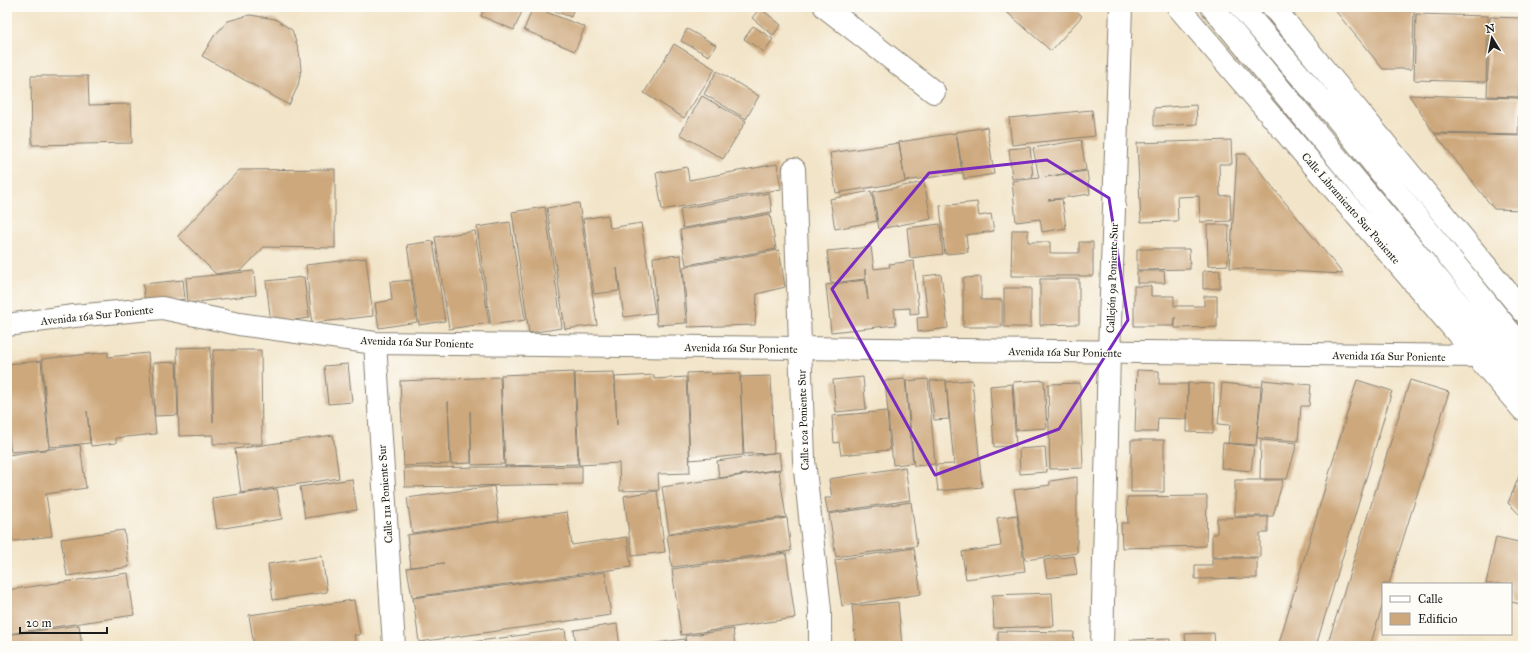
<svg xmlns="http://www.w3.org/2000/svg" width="1530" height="653" font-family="'IM FELL Great Primer',serif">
  <rect width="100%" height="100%" fill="#fdfcf7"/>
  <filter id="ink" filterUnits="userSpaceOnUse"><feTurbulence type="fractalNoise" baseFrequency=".025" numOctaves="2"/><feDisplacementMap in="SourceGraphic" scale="8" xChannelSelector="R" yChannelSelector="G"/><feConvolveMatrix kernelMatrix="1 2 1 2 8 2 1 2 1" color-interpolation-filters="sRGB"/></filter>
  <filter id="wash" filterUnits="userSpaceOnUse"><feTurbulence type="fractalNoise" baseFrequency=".012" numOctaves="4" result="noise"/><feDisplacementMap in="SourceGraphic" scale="16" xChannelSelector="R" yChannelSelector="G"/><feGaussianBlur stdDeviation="0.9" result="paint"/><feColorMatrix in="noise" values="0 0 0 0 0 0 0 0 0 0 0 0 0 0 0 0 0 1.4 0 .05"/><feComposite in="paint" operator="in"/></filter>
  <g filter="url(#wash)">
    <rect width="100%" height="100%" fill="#f2e4c8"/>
    <g id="blocks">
      <path fill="#cda87d" d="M485,7h39l-10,23 -33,-14z
        M533,7l52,20 -10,24 -51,-21z
        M543,7h31l-3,10z
        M1001,7h71l10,9 -31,35z
        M760,8l21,17 -8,10 -21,-17z
        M1333,8l81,3 -2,58h-29z
        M1416,14l72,2 -2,66 -72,-2z
        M250,15l25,4 17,11 7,21 2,19 -3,16 -9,19 -87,-49 12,-20 14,-15z
        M1490,17l32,1 -3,79 -32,-1z
        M753,26l20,13 -9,13 -20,-13z
        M687,29l29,16 -7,11 -28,-15z
        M674,44l41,25 -31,49 -40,-25z
        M1522,64h1v33h-3z
        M717,71l42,25 -13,23 -42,-25z
        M31,76h57l1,29 42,-1 1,39 -100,2z
        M1409,95l110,3 -1,37 -84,-2z
        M702,96l44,25 -23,38 -43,-25z
        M1196,105l1,19 -43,2v-18z
        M1092,110l3,26 -83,9 -3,-27z
        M987,127l7,47 -30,5 -8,-47z
        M956,133l6,40 -57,8 -6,-39z
        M1435,134l88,2v74l-29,-1z
        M1081,140l5,30 -41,7 42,-6 3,23 -42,6 14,-1 4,29 -24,4 -2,-13 -24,3 -4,-41 27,-3 -6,-30z
        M1231,140l1,24h-13l1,32 10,-1 1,26 -31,1 -1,-26 -22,1 1,24 -37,1 -4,-79z
        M899,143l6,39 -69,11 -6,-40z
        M1030,147l3,30 -21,2 -3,-30z
        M1237,154h9l97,120 -113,-6z
        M777,164l4,25 -119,21 -6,-37 31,-6 2,13z
        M335,169v79l-71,-1 -22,23 -26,4 -38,-38 61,-66z
        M924,182l7,37 -52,10 -6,-37z
        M871,191l6,30 -42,8 -5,-30z
        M769,193l3,19 -89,16 -3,-19z
        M977,202l2,14 12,-2 3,17 -28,4 2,17 -23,2 -5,-48z
        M579,203l18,122 -32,4 -18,-121z
        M545,207l17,121 -33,5 -17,-121z
        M770,214l6,35 -90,16 -6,-35z
        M608,215l2,13 31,-5 14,90 -31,4 -7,-49 2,23 -25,3 -11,-75z
        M510,222l15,98 -34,5 -14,-98z
        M940,224l3,30 -33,4 -3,-30z
        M1207,225h22l-1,40 -20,1z
        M1012,230h16v12h22v11h29v-11h14v34h-82z
        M475,231l14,92 -40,6 -14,-92z
        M433,241l12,80 -26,4 -12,-80z
        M871,247l3,22 16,-2 -1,-3 25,-3 5,52 -9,1v-6l-16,1 2,16 -65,7 -5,-47 39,-5 3,20 -3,-31v10l-34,4 -4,-32z
        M1137,249h52l1,20 -53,1z
        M779,250l6,37 -28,7 -2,31 -67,2 -5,-60z
        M681,255l5,68 -29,2 -4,-68z
        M366,258l7,58 -61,7 -6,-58z
        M1220,270v18l-17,1v-18z
        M254,271l2,24 -68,8 -2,-25z
        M1137,271h27l1,12h-28z
        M941,274l7,54 -30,4 -1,-14 11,-1 -5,-41z
        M304,277l5,41 -38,5 -5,-42z
        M981,277v23h21v27h-39v-49z
        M1040,279h39v45l-39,1z
        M183,280l2,19 -40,5 -2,-20z
        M411,280l6,42 -38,6 -4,-25 17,-3 -2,-18z
        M1134,286h17v10h23v10h30v-10h13v31l-42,1v-11l-1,9h-40z
        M1004,288h27v39h-27z
        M210,347l3,75v-72h48l1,94h-49v-9l-34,1 -2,-88z
        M108,352v5l40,-4 8,81 -40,4v5l-25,3 -4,-35 3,32 -40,4 -8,-88z
        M41,361l8,88 -38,3 -4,-30v-58z
        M176,362l2,53 -23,1 -2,-53z
        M348,364l4,38 -24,2 -4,-38z
        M1137,370l22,1v13h29l-1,35 -29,-1 -1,14h-22z
        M574,372l4,92 -73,2 -4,-91z
        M614,372l3,53 -2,-48 39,-2v4l32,-2 4,96 -32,1 1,16 -39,1 -1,-28 -40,2 -4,-92z
        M711,372v2l29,-1 3,82 -53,5 -3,-87z
        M771,376l3,77 -30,1 -4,-77z
        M500,377l4,87 -32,1 -2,-54 1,52 -20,1 -3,-63 2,63 -46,2 -4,-85z
        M863,377l3,32 -30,3 -3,-32z
        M905,379l8,84 -20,2 -8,-84z
        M928,379l7,85 -21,2 -8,-85z
        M946,380l3,39 -15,1 -4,-39z
        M972,380l10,107 -44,4 -3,-26 19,-1 -8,-82z
        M1044,380l3,48 -31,2 -3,-48z
        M1263,380l48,5 -2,21h-8l-3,35 -41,-3z
        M1357,380l35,11 -76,255h-38z
        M1410,380l39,12 -60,192h-6v20l-13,42h-43z
        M1080,383l3,85 -33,1 -2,-85z
        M1188,383l26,1 -1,49 -26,-1z
        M1222,383l39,4 -5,58 -28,-2 2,-18 -12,-1z
        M1012,384l4,62 -22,1 -4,-61z
        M887,411l3,39 -49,5 -2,-13 -5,1 -2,-27z
        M333,435l6,43 -98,15 -6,-44z
        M1131,440h33v52h-33z
        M1261,440l36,3 -10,36h-27z
        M1223,443l31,3 -3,25 -30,-3z
        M80,445l6,43 -40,6 6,42 -45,6v-87z
        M1045,447l2,25 -27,2 -1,-25z
        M779,452l2,17 -62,9 -2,-17z
        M582,466v18l-177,3 -1,-19z
        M905,467l5,33 -82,13 -3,-15h7l-3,-19z
        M779,470l7,47 -117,16 -7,-46z
        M1520,474l3,4v40l-15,-15z
        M1077,477v76l-52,7 -11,-70 36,-5v-4z
        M352,479l5,31 -52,8 -5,-31z
        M1235,480h48l-10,36h-38z
        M494,486l5,35 -87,12 -5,-35z
        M277,489l5,30 -65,10 -5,-31z
        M657,491l8,61 -33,4 -8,-60z
        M1207,496l-1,50 -84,2 -1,-25h7l-1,-26z
        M911,502l6,44 -81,11 -7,-43z
        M567,512l5,33 55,-8 4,30 -219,30 -5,-29 37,-5 -33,4 -4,-32z
        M1017,515l8,56 -59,8 -4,-27 39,-6 -4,-28z
        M1268,517v16h-8v24h-48v-23h5v-16z
        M787,518l4,33 -119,16 -5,-32z
        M124,530l5,37 -62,9 -6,-37z
        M1496,537l27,6 -2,61 -10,-2v-18h-25z
        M914,548l7,46 -79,12 -7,-46z
        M786,553l9,65 -114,17 -9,-66z
        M322,556l5,36 -54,8 -5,-36z
        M1074,556l3,18 -30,4 -3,-18z
        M1212,558h45v20l-62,1v-14h17z
        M605,572l6,43 -192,27 -6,-44z
        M128,573l6,42 -127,19v-44z
        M1052,593l2,33 -60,2 -2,-33z
        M354,600l6,35h-6l2,11h-102l-5,-31z
        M898,602l4,44h-46l-4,-40z
        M617,624l3,22h-44l-2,-16z
        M79,625l3,21h-75v-11z
        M565,629l2,17h-116v-1z
        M733,629l2,17h-49l-1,-10z
        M998,631l76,1 -1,14h-75z
        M1214,633l1,13h-29l-1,-12z
        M684,639l1,7h-43v-1z
        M1170,639v7h-40v-6z"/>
    </g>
  </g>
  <g filter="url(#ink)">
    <use href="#blocks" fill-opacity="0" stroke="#878072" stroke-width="1"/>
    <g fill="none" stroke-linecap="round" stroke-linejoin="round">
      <defs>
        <path id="street" d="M825,7l109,85
          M794,169l10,291 16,150v36
          M7,325l67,-9 88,-8 77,16 136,19 1104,13
          M375,343l19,303
          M1102,646l7,-294 12,-345"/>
        <path id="primary" d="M1178,7l345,403
          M1212,7l305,367 6,16
          M1241,7l98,114 184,227
          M1273,7l250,304"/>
      </defs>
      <use href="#street" stroke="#878072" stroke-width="24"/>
      <use href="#primary" stroke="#878072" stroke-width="24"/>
      <use href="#street" stroke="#fff" stroke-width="22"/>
      <use href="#primary" stroke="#fff" stroke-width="22"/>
    </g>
  </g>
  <path fill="none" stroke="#7b2cbf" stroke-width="3" stroke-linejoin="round" d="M1047,160l62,38 19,122 -69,109 -124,46 -103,-186 97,-116z"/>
  <g text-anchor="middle" stroke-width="3" stroke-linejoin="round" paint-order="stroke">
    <g font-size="11" fill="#1c1c1c" stroke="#fdfcf7">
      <text transform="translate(1351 208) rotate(49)" y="4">Calle Libramiento Sur Poniente</text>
      <text transform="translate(1112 278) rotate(-88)" y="4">Callejón 9a Poniente Sur</text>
      <text transform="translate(97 315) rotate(-6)" y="4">Avenida 16a Sur Poniente</text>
      <text transform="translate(417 342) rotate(2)" y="4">Avenida 16a Sur Poniente</text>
      <text transform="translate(741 348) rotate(1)" y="4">Avenida 16a Sur Poniente</text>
      <text transform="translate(1065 352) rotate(1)" y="4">Avenida 16a Sur Poniente</text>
      <text transform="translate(1389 356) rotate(1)" y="4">Avenida 16a Sur Poniente</text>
      <text transform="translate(803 420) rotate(-92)" y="4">Calle 10a Poniente Sur</text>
      <text transform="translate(385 494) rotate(-94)" y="4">Calle 11a Poniente Sur</text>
    </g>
  </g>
  <rect width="1530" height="653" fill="none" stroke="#fdfcf7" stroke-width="24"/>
  <rect x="1382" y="583" width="130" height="52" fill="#fdfcf7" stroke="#a3a29f"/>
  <rect x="1390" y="596" width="20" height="6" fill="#ffffff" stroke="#a3a29f"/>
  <text x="1418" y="603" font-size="12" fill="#1c1c1c">Calle</text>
  <rect x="1390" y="613" width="20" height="12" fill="#cda87d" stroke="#a3a29f"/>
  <text x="1418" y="623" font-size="12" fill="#1c1c1c">Edificio</text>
  <g transform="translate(1492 38) rotate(350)" stroke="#fdfcf7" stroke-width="3" paint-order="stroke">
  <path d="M0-3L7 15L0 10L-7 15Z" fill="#1c1c1c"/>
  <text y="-6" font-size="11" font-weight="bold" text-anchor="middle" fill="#1c1c1c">N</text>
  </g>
  <path d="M20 627v6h87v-6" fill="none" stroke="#1c1c1c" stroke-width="2"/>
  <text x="26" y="627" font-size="12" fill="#1c1c1c" stroke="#fdfcf7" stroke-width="3" paint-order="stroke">20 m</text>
</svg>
